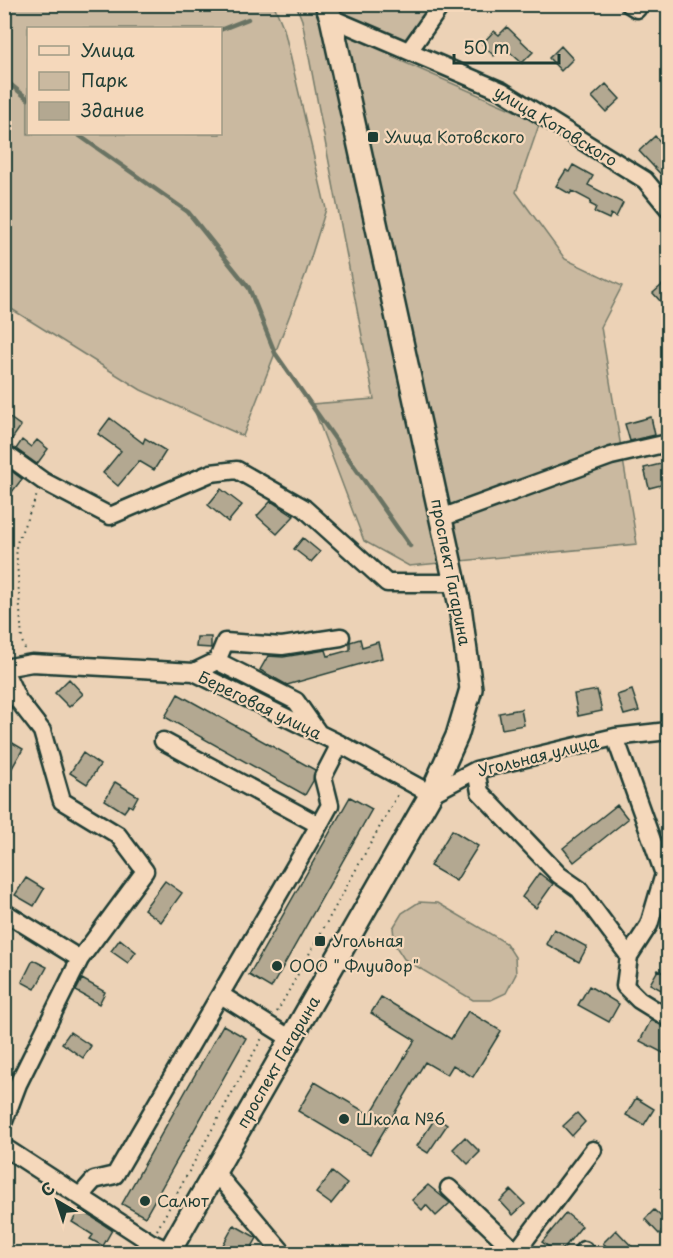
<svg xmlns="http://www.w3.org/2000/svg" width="673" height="1258" font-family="'Playpen Sans',sans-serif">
  <rect width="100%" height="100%" fill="#ecd2b6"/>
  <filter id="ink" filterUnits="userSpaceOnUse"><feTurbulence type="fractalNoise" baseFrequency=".0167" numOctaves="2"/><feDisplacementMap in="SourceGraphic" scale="12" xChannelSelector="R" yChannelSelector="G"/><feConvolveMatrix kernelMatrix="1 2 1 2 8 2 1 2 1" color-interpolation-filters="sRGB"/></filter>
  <g filter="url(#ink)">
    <path fill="#cab9a0" stroke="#747b6a" stroke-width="1.5" fill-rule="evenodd" d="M4,5h270l10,24 42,180 -20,64 -63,163 -102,-46 -136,-85zM28,28h192v106h-192z
      M296,5h134l-38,52 148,65 -24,70 49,67 57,27 -21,41 36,217 -228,22 -45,-25 -52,-137 62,-5 -72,-379z
      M419,902l19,1 68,40 9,14 1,17 -10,19 -15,7h-18l-69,-41 -9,-14 -2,-17 9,-15z"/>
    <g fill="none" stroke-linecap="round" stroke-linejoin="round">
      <path stroke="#697363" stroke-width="4.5" d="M220,30l28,-11
        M4,79l24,20
        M77,134l111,78 61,76 26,65 135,193"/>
    </g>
    <path fill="#b3a891" stroke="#1f3d34" stroke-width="1.5" d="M507,27l26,25 -11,11 -19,-17 -9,10 -12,-12 12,-13 5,4z
      M561,46l12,13 -12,12 -12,-13z
      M606,84l14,15 -14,13 -14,-15z
      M655,136l14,15v32l-30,-32z
      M573,165l20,11 -5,9 35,18 -7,14 -5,-3 -2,5 -15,-7 2,-5 -6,-3 1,-3 -19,-10 -2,3 -14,-8 10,-16 3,2z
      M669,279v32l-16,-18z
      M651,417l4,18 -25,6 -5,-17z
      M10,418l11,8 -9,13 -8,-6v-8z
      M110,418l33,25 2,-5 21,13 -12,19 -15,-9 -21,25 -15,-13 18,-22 -23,-17z
      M22,440l9,7 6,-7 11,9 -11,15 -21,-15z
      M669,462v21l-20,5 -5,-20z
      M6,467l16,12 -10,13 -8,-6z
      M221,489l21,16 -14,17 -20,-17z
      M271,501l23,15 -17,18 -20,-18z
      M303,538l17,14 -9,10 -17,-13z
      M197,637h14v11l-15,-1z
      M360,639l2,8 16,-5 4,16 -95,27 -27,-15 8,-14 15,1 43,-7 2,6 22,-6v-8z
      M69,679l14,15 -14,13 -14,-14z
      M597,690l5,21 -24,5 -4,-22z
      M632,690l7,21 -15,4 -7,-20z
      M178,694l137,76 -2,11 -8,14 -140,-78z
      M521,709l3,16 -22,4 -3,-16z
      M4,738l19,11 -11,19 -8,-4z
      M83,753l17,12 -13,19 -17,-11z
      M115,782l23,14 -6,11 -3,-2 -5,7 -19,-12z
      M350,797l22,12 -101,179 -22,-13z
      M617,805l11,14 -54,43 -11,-14z
      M452,830l26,16 -22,35 -26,-15z
      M539,873l14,11 -17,24 -14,-11z
      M26,878l18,11 -10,17 -19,-11z
      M165,881l17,12 -21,29 -17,-13z
      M554,929l33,18 -8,15 -33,-18z
      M120,939l16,13 -8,11 -17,-12z
      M33,960l14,7 -12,22 -13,-7z
      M658,970l11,6v18l-19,-10z
      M82,979l23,13 -6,12 -23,-13z
      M589,986l30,18 -10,18 -31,-17z
      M381,997l70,42 17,-28 33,20 -28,46 -20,-12 -6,10 -22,-13 -55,92 -72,-43 17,-29 55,33 45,-75 -44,-27z
      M651,1020l18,9v27l-29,-15z
      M223,1025l23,13 -101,179 -23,-13z
      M70,1032l21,14 -8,12 -21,-15z
      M636,1098l18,11 -10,16 -18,-10z
      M577,1113l8,9 -13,14 -9,-10z
      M436,1117l11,8 -19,28 -11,-7z
      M465,1137l15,15 -12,12 -15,-15z
      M332,1172l15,12 -16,20 -15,-11z
      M428,1185l22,18 -14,13 -10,-11 -4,5 -10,-10z
      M511,1190l14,14 -12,11 -13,-14z
      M80,1209l32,21 -9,16 -13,-7 3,-4 -21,-13z
      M654,1210l15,14 -10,10 -14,-15z
      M566,1213l16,13 -23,28h-16l6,-7 -7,-5z
      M234,1225l23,13 -9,16h-30z
      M616,1230l23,24h-25l-11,-11z"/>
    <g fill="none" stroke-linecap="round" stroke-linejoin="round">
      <defs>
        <path id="minor" d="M629,4l8,5
          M331,18l171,73 143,89 23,28
          M409,51l33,-47
          M4,453l39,28 67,35 101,-43 26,-3 67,38 83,75h68
          M441,518l170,-62 57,-13
          M217,661l8,-19 57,4 59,-9
          M4,668l28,-5 162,9 146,72 91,50 45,-24 139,-33 53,-6
          M4,670l14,30 24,31 20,70 56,34 27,36 -65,88 -62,125 -14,37
          M194,672l23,-11 79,40 21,30
          M615,737l49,137 -15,51 -20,31
          M163,741l156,84
          M476,770l4,22 79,83 20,14 50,67 -4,30 14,14 29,18
          M4,912l76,47
          M221,995l70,44
          M4,1147l146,95 19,9
          M215,1172l69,82
          M449,1188l69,66
          M80,1196l14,-16 21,-5 204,-350 11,-20 -7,-28 17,-33
          M516,1252l77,-102
          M581,1254l3,-4 4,4"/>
        <path id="major" d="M168,1254l263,-460 26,-58 14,-47 -11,-83 -129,-588 -5,-14"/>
      </defs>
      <use href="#minor" stroke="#1f3d34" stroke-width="21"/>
      <use href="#major" stroke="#1f3d34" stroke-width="26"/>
      <path stroke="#1f3d34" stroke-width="2" stroke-dasharray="1.5 4.5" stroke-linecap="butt" d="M25,649l-3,-8 -6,-96 21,-50
        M277,1012l121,-218
        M157,1230l105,-192"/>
      <use href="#minor" stroke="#f5d8bb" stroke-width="16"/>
      <use href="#major" stroke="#f5d8bb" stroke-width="21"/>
    </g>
  </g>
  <g fill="#1f3d34" stroke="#f5d8bb" stroke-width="2">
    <rect x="367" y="131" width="12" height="12" rx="3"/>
    <rect x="314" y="935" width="12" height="12" rx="3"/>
    <circle cx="277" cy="966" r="6"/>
    <circle cx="344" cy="1119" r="6"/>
    <circle cx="145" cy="1201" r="6"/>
  </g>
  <g text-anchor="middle" stroke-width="4.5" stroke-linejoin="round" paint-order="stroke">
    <g font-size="16" fill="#1f3d34" stroke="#f5d8bb">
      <text transform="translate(556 126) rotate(31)" y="6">улица Котовского</text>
      <text transform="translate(451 572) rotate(79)" y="6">проспект Гагарина</text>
      <text transform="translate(260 705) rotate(26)" y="6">Береговая улица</text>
      <text transform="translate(538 756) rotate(-14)" y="6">Угольная улица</text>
      <text transform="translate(278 1062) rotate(-60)" y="6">проспект Гагарина</text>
    </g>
    <g font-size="16" fill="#1f3d34" stroke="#f5d8bb" text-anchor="start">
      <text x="385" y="143">Улица Котовского</text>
      <text x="332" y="947">Угольная</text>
      <text x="289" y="972">ООО " Флуидор"</text>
      <text x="356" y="1125">Школа №6</text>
      <text x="157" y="1207">Салют</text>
    </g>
  </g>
  <rect width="673" height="1258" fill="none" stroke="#f5d8bb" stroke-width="24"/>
  <rect x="12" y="12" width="649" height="1234" fill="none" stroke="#1f3d34" stroke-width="2" filter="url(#ink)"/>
  <rect x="27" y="27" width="195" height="108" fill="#f5d8bb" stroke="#9f9a85" stroke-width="1.5"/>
  <rect x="39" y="46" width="30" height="9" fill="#f5d8bb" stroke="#9f9a85" stroke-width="1.5"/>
  <text x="81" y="57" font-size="18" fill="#1f3d34">Улица</text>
  <rect x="39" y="72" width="30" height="18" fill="#cab9a0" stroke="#9f9a85" stroke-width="1.5"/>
  <text x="81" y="87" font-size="18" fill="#1f3d34">Парк</text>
  <rect x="39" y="102" width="30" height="18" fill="#b3a891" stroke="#9f9a85" stroke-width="1.5"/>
  <text x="81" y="117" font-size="18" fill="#1f3d34">Здание</text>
  <g transform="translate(57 1201) rotate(321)" stroke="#f5d8bb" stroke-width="4.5" paint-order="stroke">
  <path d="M0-4.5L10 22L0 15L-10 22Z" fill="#1f3d34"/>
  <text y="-9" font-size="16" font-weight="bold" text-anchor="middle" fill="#1f3d34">С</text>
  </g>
  <path d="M454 54v9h105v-9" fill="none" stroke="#1f3d34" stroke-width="3"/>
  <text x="463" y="54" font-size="18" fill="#1f3d34" stroke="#f5d8bb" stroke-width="4.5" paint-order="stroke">50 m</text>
</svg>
